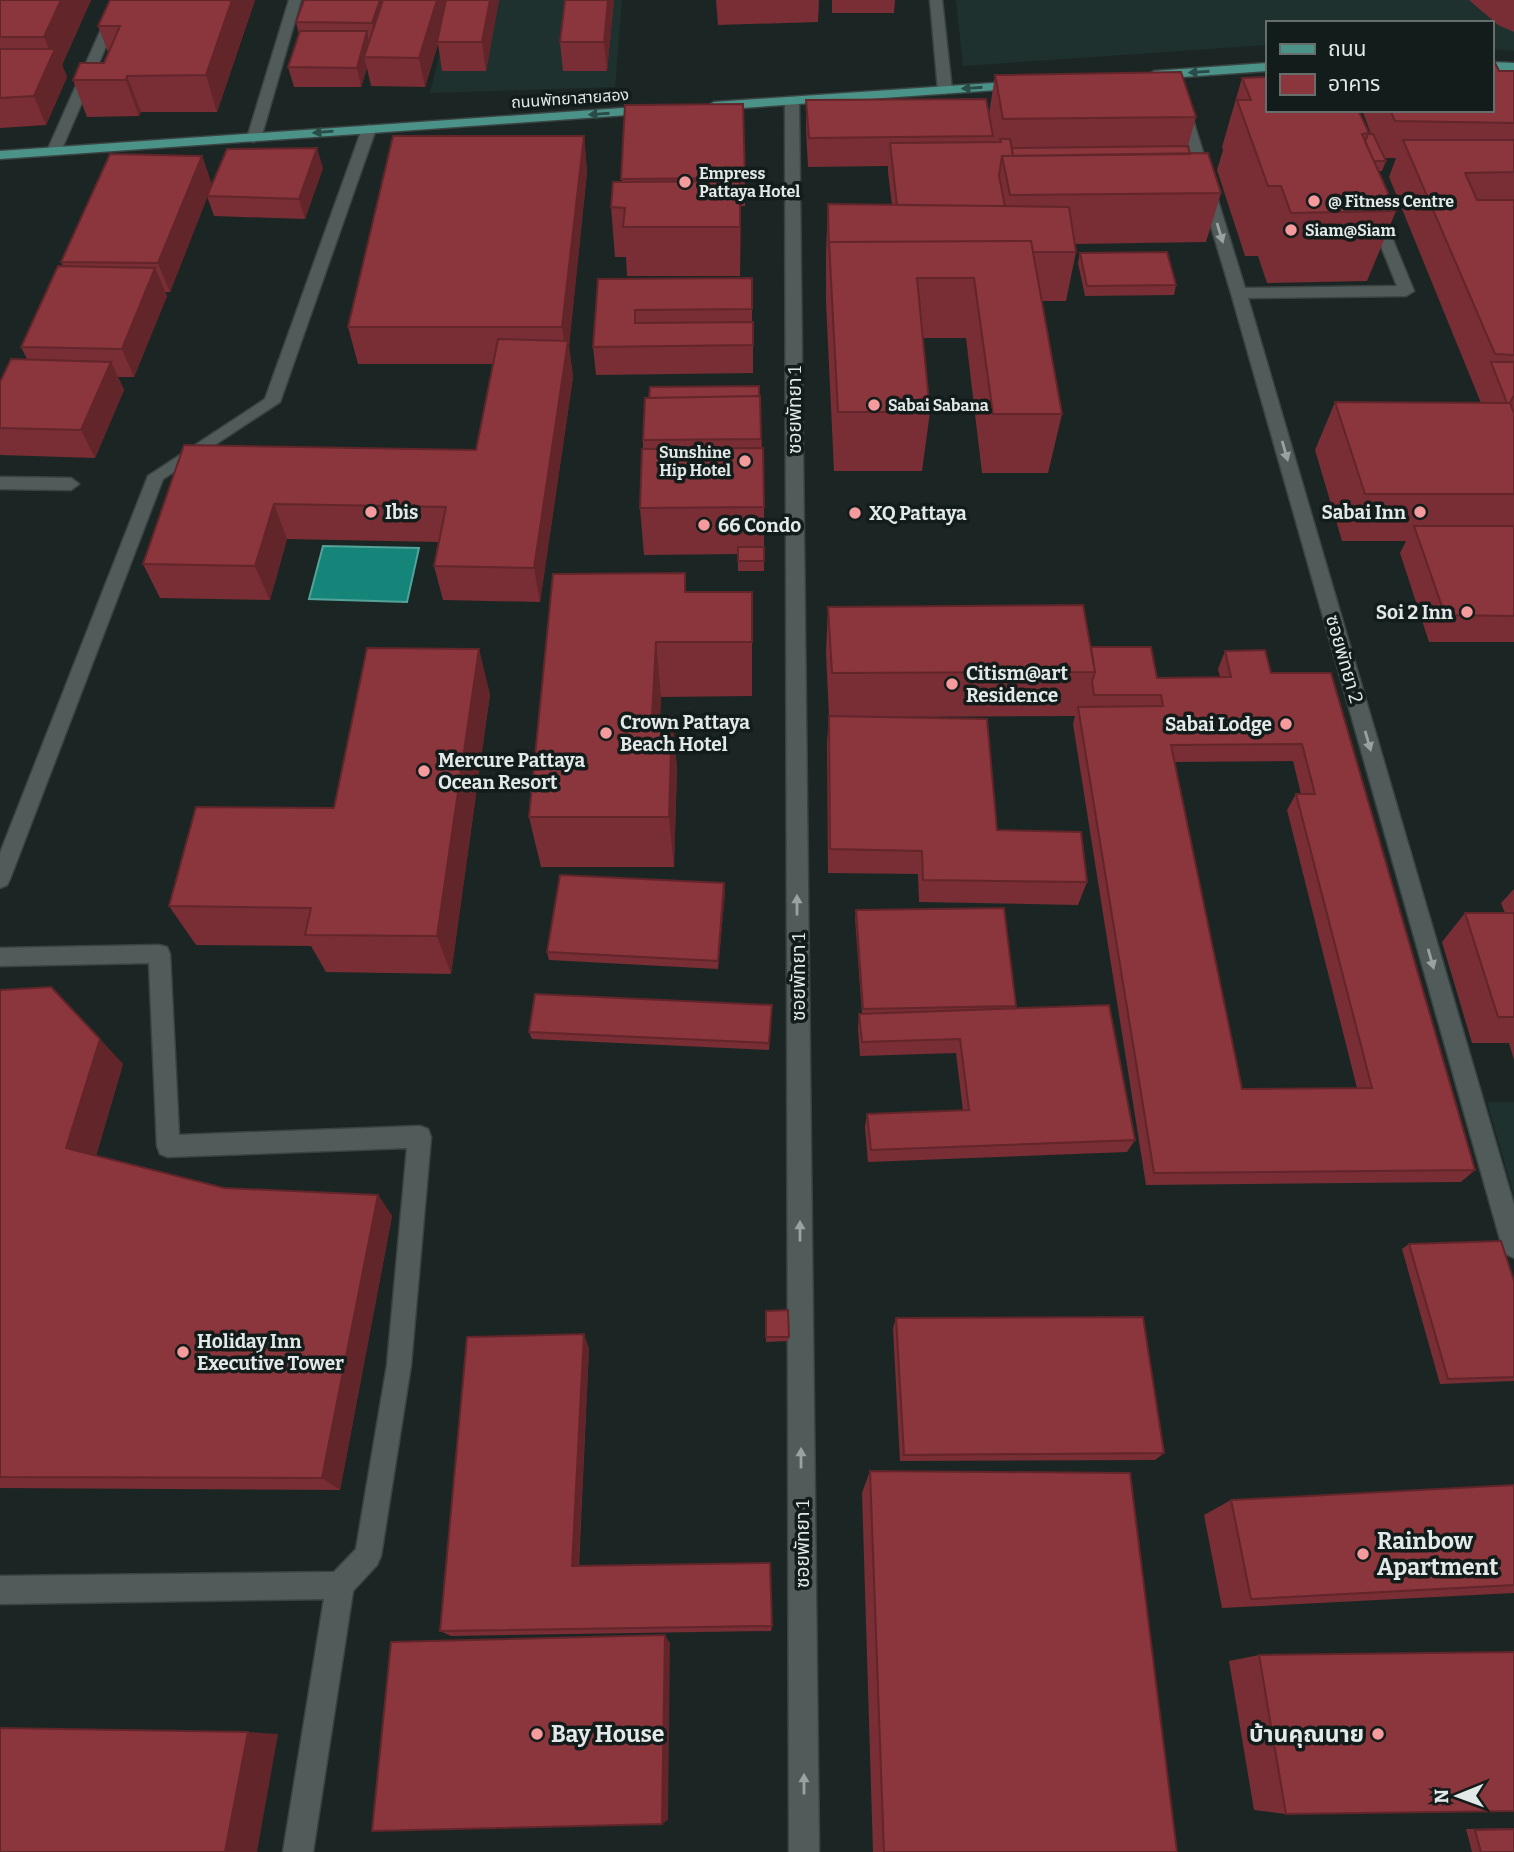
<svg xmlns="http://www.w3.org/2000/svg" width="1514" height="1852" font-family="Bitter,'Noto Sans Thai',serif">
  <rect width="100%" height="100%" fill="#1b2624"/>
  <path fill="#1f312f" d="M453,0h169l-7,87 -185,6z
    M956,0h558v51l-23,-2v-26h-224v22l-304,21z
    M1487,1102h27v93z"/>
  <path fill="#158579" stroke="#53a39a" stroke-width="2" d="M323,546l96,2 -12,54 -98,-3z"/>
  <g fill="none" stroke-linecap="round" stroke-linejoin="round">
    <defs>
      <path id="minor" d="M114,0h12l-65,151 -7,4 -5,-1 -2,-3z
        M289,0h12l-40,138 -7,4 -5,-1 -2,-3z
        M930,0h12l10,90 -7,4 -7,-4z
        M792,97l7,4 20,1751h-30l-4,-1751z
        M1183,106l7,4 55,178 152,-2 -30,-75 7,-4 7,4 33,80 -8,5 -158,2 266,907v53l-8,-4 -4,-8 -271,-953 -55,-183z
        M369,125l7,4 -96,273 -117,77 -153,400 -3,6 -7,3v-35l148,-377 117,-77 97,-270z
        M0,477l71,1 8,6 -8,6 -71,-1z
        M159,945l8,2 3,7 9,181 241,-9 8,3 3,8 -20,228 -30,191 -4,9 -24,26 -40,261h-30l41,-253 -324,5v-28l334,-4 22,-23 31,-184 20,-217 -239,9 -8,-3 -3,-8 -8,-183 -149,3v-18z"/>
      <path id="major" d="M1491,62l23,1v8l-23,-1z
        M1267,63v8l-113,8 -7,-4 7,-4z
        M1021,81l5,1v6l-312,22 -7,-4 7,-4z
        M651,106l5,1v6l-656,46v-8z"/>
    </defs>
    <use href="#minor" stroke="#3b4342" stroke-width="3"/>
    <use href="#major" stroke="#3b4342" stroke-width="3"/>
    <use href="#minor" fill="#515c5a" fill-rule="evenodd"/>
    <use href="#major" fill="#4b9389" fill-rule="evenodd"/>
  </g>
  <path fill="#782e34" fill-rule="evenodd" d="M0,0h91l-29,65 5,12 -21,48 -46,3z
    M255,0l-38,112h-76l-2,4 -52,1 -14,-37 31,-17 4,-11 -10,-26z
    M499,0l-13,71h-44l-4,-27 -13,43 -54,-1 -4,-18 -6,19h-67l-6,-20 11,-32 -3,-13z
    M614,0l-7,71h-44l-3,-29z
    M716,0h103l-1,22 -100,3z
    M832,0h63l-1,13h-62z
    M1469,0h45v32l-16,-7z
    M1499,71h15v571h-85l-29,-89 6,-12h-64l-27,-91 20,-48 146,1 -92,-226 7,-19h-11l1,3 -4,10h-4l18,40 -29,70 -100,2 -9,-27h-13l-28,-86 6,-20 -1,-3 20,-69 116,32 10,24h3l-9,-24h129z
    M995,75l201,42 -8,29 2,8 31,39 -15,49 -131,2 1,8 -10,49h-24l20,113 -14,59h-66l-16,-135h-43l7,74 -8,59h-88l-8,-169v-49l2,-49 64,1 -4,-33v-6l-80,1 -2,-38v-29l183,14z
    M625,105l120,73v28h-5v70h-113l-1,-19h-11l-4,-50 11,-25z
    M584,136l3,36 -18,174 4,31 -33,225 -97,-2 -9,-34 5,-24 -152,-3 -17,61 -110,-2 -17,-34 41,-119 292,5 17,-86h-135l-10,-37z
    M202,156l10,29 -42,107h-5l2,4 -33,81h-16l6,13 -29,68 -95,-3v-73l27,-23 -6,-12 42,-81 -2,-4z
    M323,168l-18,51 -91,-3 -7,-20z
    M1080,253l96,32 -2,10 -89,1 -7,-33z
    M752,278v44h1v51l-157,2 -3,-28 5,-68z
    M760,396l4,111v64h-26v-17l-94,1 -4,-47 3,-59v-9l6,-42z
    M686,592h66v104l-91,1 -1,19h12l5,53 -3,98h-133l-12,-50z
    M828,607l263,40 66,31 63,-1 -2,-8 7,-18 46,22h60l144,497 -14,12 -315,3 -73,-461 2,-8 -203,1 125,113 90,52 -9,23 -159,-3 -1,-28 -90,-1 -1,-131 2,-25 -3,-65zM1293,761l8,33h-5l-9,16 70,278 -115,1 -68,-327z
    M490,694l-39,280 -125,-2 -15,-26 -115,-1 -27,-39 165,-98z
    M724,883l1,8 -7,78 -169,-9 -2,-8z
    M1514,889v171l-5,-17h-37l-30,-101 23,-29h40l-4,-10z
    M856,910l160,96v3l119,131 -8,12 -259,10 -3,-35 2,-13 96,-3 -7,-58 -96,3 -2,-28 1,-14h3l-7,-96z
    M0,990l123,74 -27,92 128,32 154,7 14,21 -52,274 -340,-2z
    M772,1005l-3,45 -237,-11 -3,-7z
    M1409,1244l105,37v100l-74,3 -38,-135z
    M766,1311l23,26 -1,4 -22,1z
    M896,1318l268,135 -9,7 -255,1 -7,-133z
    M589,1348l-10,218 193,60 -1,5 -320,5 -11,-5z
    M870,1471l307,381h-304l-11,-359z
    M1514,1485v108l-292,15 -18,-93 27,-15z
    M1259,1655l27,159 -32,-4 -25,-149z
    M1514,1828v24h-42l-6,-23z"/>
  <path fill="#61252a" d="M61,0h30l-29,65 5,12 -21,48 -12,-29 18,-40 -8,-19z
    M232,0h23l-38,112 -11,-37z
    M380,0h8l-11,43 -5,-20z
    M437,0h13v1l-25,86 -6,-29z
    M490,0h9l-13,71 -4,-29z
    M608,0h6l-7,71 -3,-29z
    M367,31l4,20 -7,6 3,11 -6,19 -4,-19z
    M127,76l14,36 -2,4 -13,-36z
    M584,136l3,36 -18,174 4,31 -33,225 -6,-34 32,-212 -4,-29z
    M317,148l6,20 -18,51 -6,-20z
    M202,156l10,29 -42,107 -12,-29z
    M740,181l1,49 -1,46z
    M155,268l12,28 -33,81 -12,-28z
    M111,362l13,28 -29,68 -14,-28z
    M274,504l13,35 -17,61 -15,-34z
    M656,642l5,55 -3,72 -6,-53z
    M479,649l11,45 -39,280 -14,-38z
    M672,716l5,53 -3,98 -5,-50z
    M724,883l1,8 -7,78v-8z
    M100,1039l23,25 -32,107 -25,-23z
    M378,1195l14,21 -52,274 -18,-12z
    M584,1334l5,14 -11,225 -6,-7z
    M665,1635l5,8 -2,177 -6,4z
    M248,1732l30,2 -21,118h-32z"/>
  <path fill="#8b353c" stroke="#61252a" stroke-width="2" fill-rule="evenodd" d="M0,0h61l-17,37h-44z
    M110,0h122l-26,75 -79,1 -1,4h-53l7,-17h24l16,-37h-22z
    M304,0h76l-8,23 -76,-1z
    M383,0h54l-18,58 -55,-1z
    M446,0h44l-8,42h-45z
    M565,0h43l-4,42h-44z
    M300,31h67l-10,37 -69,-1z
    M0,49h55l-21,47 -34,2z
    M1491,55l8,16h15v52l-119,-2 -5,-11h101z
    M1181,72l15,45 -193,2 -8,-44z
    M1267,77v33h91l11,23 -7,1 34,77 -105,2 -10,-27h-13l-31,-86h14l-9,-22z
    M986,99l7,37 -184,2 -3,-38z
    M743,104l2,74 -124,1 4,-74z
    M1368,134h5l13,27h-12l-9,-19z
    M393,136h191l-22,191h-214z
    M1000,139h10l3,17h-11l-3,20 6,30 -108,-1 -7,-62 111,-1z
    M1403,140h111v32l-49,1 12,27h37v155l-19,-1z
    M1188,146l2,8 -177,2 -1,-8z
    M317,148l-18,51 -92,-3 20,-47z
    M1208,153l13,40 -211,2 -8,-39z
    M110,154l92,2 -44,107 -97,-1z
    M740,181v46h-117l2,-19 -14,-1 2,-25z
    M828,204l241,3 7,45h-43l-2,-11 -202,1v6z
    M1031,241l31,173h-69l-19,-136h-57l13,134h-92l-9,-170z
    M1167,252l9,33 -89,1 -7,-33z
    M58,266l97,2 -33,81 -101,-2z
    M752,278v31l-117,1v13l118,-1v23l-160,2 5,-68z
    M498,339l70,2 -34,227 -100,-2 12,-59 -172,-3 -19,62 -112,-2 41,-119 292,5z
    M11,359l100,3 -30,68 -81,-2v-46z
    M1491,362h23v35h-1l-3,6h-3z
    M759,386v10l-110,2 1,-11z
    M760,396l1,43 -118,1 2,-42z
    M1335,402l175,1 4,10v81h-149z
    M763,448l1,59 -124,1 2,-59z
    M1414,526h100v90l-69,-1z
    M738,547h26v14h-26z
    M685,573v19h67v50h-96l-4,74h20l-3,101h-140l24,-243z
    M1083,605l12,67 -263,1 -4,-66z
    M1091,647h60l6,31 74,-1 -6,-26 40,-1 6,23h60l144,497 -321,3 -76,-466 85,-1 -2,-11h-67l-2,-13 3,-10zM1302,744l13,50h-19l76,294 -130,1 -71,-344z
    M367,648l112,1 -42,287 -132,-1 6,-27 -142,-2 27,-99 138,1z
    M829,716l158,3 10,111 84,2 6,50 -164,-2 -1,-29 -92,-2z
    M560,875l164,8 -6,78 -171,-9z
    M1004,908l12,98 -153,3 -7,-99z
    M1465,913h49v104h-16z
    M51,987l49,52 -34,109 158,40 154,7 -56,283 -322,-1v-487z
    M535,994l237,11 -3,38 -240,-11z
    M1109,1005l26,135 -264,10 -4,-36 102,-4 -9,-71 -98,3 -3,-28z
    M1501,1241l13,40v96l-66,2 -39,-135z
    M788,1310l1,27h-23v-26z
    M1143,1317l21,136 -260,2 -8,-137z
    M584,1334l-12,232 198,-3 2,63 -332,5 27,-294z
    M870,1471l260,2 47,379h-293z
    M1514,1485v100l-263,14 -20,-99z
    M665,1635l-3,189 -290,7 19,-189z
    M1514,1652v159l-228,3 -27,-159z
    M0,1728l248,4 -23,120h-225z
    M1514,1829v23h-33l-6,-22z"/>
  <defs><path id="oneway-solid" d="M-6-.8H1V-3.2L6.5 0L1 3.2V.8H-6Z" transform="scale(1.75)"/></defs>
  <g fill="#294c46">
    <use href="#oneway-solid" transform="translate(1199 72) rotate(176)"/>
    <use href="#oneway-solid" transform="translate(972 88) rotate(176)"/>
    <use href="#oneway-solid" transform="translate(599 114) rotate(176)"/>
    <use href="#oneway-solid" transform="translate(323 132) rotate(175)"/>
  </g>
  <g fill="#9aa2a1">
    <use href="#oneway-solid" transform="translate(1220 233) rotate(73)"/>
    <use href="#oneway-solid" transform="translate(1285 451) rotate(74)"/>
    <use href="#oneway-solid" transform="translate(1368 741) rotate(74)"/>
    <use href="#oneway-solid" transform="translate(797 905) rotate(-90)"/>
    <use href="#oneway-solid" transform="translate(1431 959) rotate(74)"/>
    <use href="#oneway-solid" transform="translate(800 1231) rotate(-90)"/>
    <use href="#oneway-solid" transform="translate(801 1458) rotate(-90)"/>
    <use href="#oneway-solid" transform="translate(804 1784) rotate(-90)"/>
  </g>
  <g fill="#f59b9d" stroke="#121c1a" stroke-width="2.5">
    <circle cx="685" cy="182" r="7"/>
    <circle cx="1314" cy="201" r="7"/>
    <circle cx="1291" cy="230" r="7"/>
    <circle cx="874" cy="405" r="7"/>
    <circle cx="745" cy="461" r="7"/>
    <circle cx="371" cy="512" r="7"/>
    <circle cx="1420" cy="512" r="7"/>
    <circle cx="855" cy="513" r="7"/>
    <circle cx="704" cy="525" r="7"/>
    <circle cx="1467" cy="612" r="7"/>
    <circle cx="952" cy="684" r="7"/>
    <circle cx="1286" cy="724" r="7"/>
    <circle cx="606" cy="733" r="7"/>
    <circle cx="424" cy="771" r="7"/>
    <circle cx="183" cy="1352" r="7"/>
    <circle cx="1363" cy="1554" r="7"/>
    <circle cx="537" cy="1734" r="7"/>
    <circle cx="1378" cy="1734" r="7"/>
  </g>
  <g text-anchor="middle" stroke-width="7" stroke-linejoin="round" paint-order="stroke">
    <g font-size="16" fill="#e3e9e8" stroke="#121c1a">
      <text transform="translate(570 98) rotate(-4)" y="6">ถนนพัทยาสายสอง</text>
    </g>
    <g font-size="16" font-weight="bold" fill="#e3e9e8" stroke="#121c1a" text-anchor="start">
      <text x="699" y="179">Empress<tspan x="699" dy="18">Pattaya Hotel</tspan></text>
      <text x="1328" y="207">@ Fitness Centre</text>
      <text x="1305" y="236">Siam@Siam</text>
      <text x="888" y="411">Sabai Sabana</text>
      <text x="731" y="458" text-anchor="end">Sunshine<tspan x="731" dy="18">Hip Hotel</tspan></text>
    </g>
    <g font-size="19" fill="#e3e9e8" stroke="#121c1a">
      <text transform="translate(794 410) rotate(-90)" y="7">ซอยพัทยา 1</text>
      <text transform="translate(1345 659) rotate(74)" y="7">ซอยพัทยา 2</text>
      <text transform="translate(798 977) rotate(-90)" y="7">ซอยพัทยา 1</text>
      <text transform="translate(802 1544) rotate(-90)" y="7">ซอยพัทยา 1</text>
    </g>
    <g font-size="19" font-weight="bold" fill="#e3e9e8" stroke="#121c1a" text-anchor="start">
      <text x="385" y="519">Ibis</text>
      <text x="1406" y="519" text-anchor="end">Sabai Inn</text>
      <text x="869" y="520">XQ Pattaya</text>
      <text x="718" y="532">66 Condo</text>
      <text x="1453" y="619" text-anchor="end">Soi 2 Inn</text>
      <text x="966" y="680">Citism@art<tspan x="966" dy="22">Residence</tspan></text>
      <text x="620" y="729">Crown Pattaya<tspan x="620" dy="22">Beach Hotel</tspan></text>
      <text x="1272" y="731" text-anchor="end">Sabai Lodge</text>
      <text x="438" y="767">Mercure Pattaya<tspan x="438" dy="22">Ocean Resort</tspan></text>
      <text x="197" y="1348">Holiday Inn<tspan x="197" dy="22">Executive Tower</tspan></text>
    </g>
    <g font-size="23" font-weight="bold" fill="#e3e9e8" stroke="#121c1a" text-anchor="start">
      <text x="1377" y="1549">Rainbow<tspan x="1377" dy="26">Apartment</tspan></text>
      <text x="551" y="1742">Bay House</text>
      <text x="1364" y="1742" text-anchor="end">บ้านคุณนาย</text>
    </g>
  </g>
  <rect x="1266" y="21" width="228" height="91" fill="#121c1a" stroke="#666e6c" stroke-width="2"/>
  <rect x="1280" y="44" width="35" height="10" fill="#4b9389" stroke="#666e6c" stroke-width="2"/>
  <text x="1328" y="56" font-size="21" fill="#e3e9e8">ถนน</text>
  <rect x="1280" y="74" width="35" height="21" fill="#8b353c" stroke="#666e6c" stroke-width="2"/>
  <text x="1328" y="91" font-size="21" fill="#e3e9e8">อาคาร</text>
  <g transform="translate(1458 1796) rotate(269)" stroke="#121c1a" stroke-width="5" paint-order="stroke">
  <path d="M0-5L12 26L0 18L-12 26Z" fill="#e3e9e8"/>
  <text y="-10" font-size="19" font-weight="bold" text-anchor="middle" fill="#e3e9e8">N</text>
  </g>
</svg>
